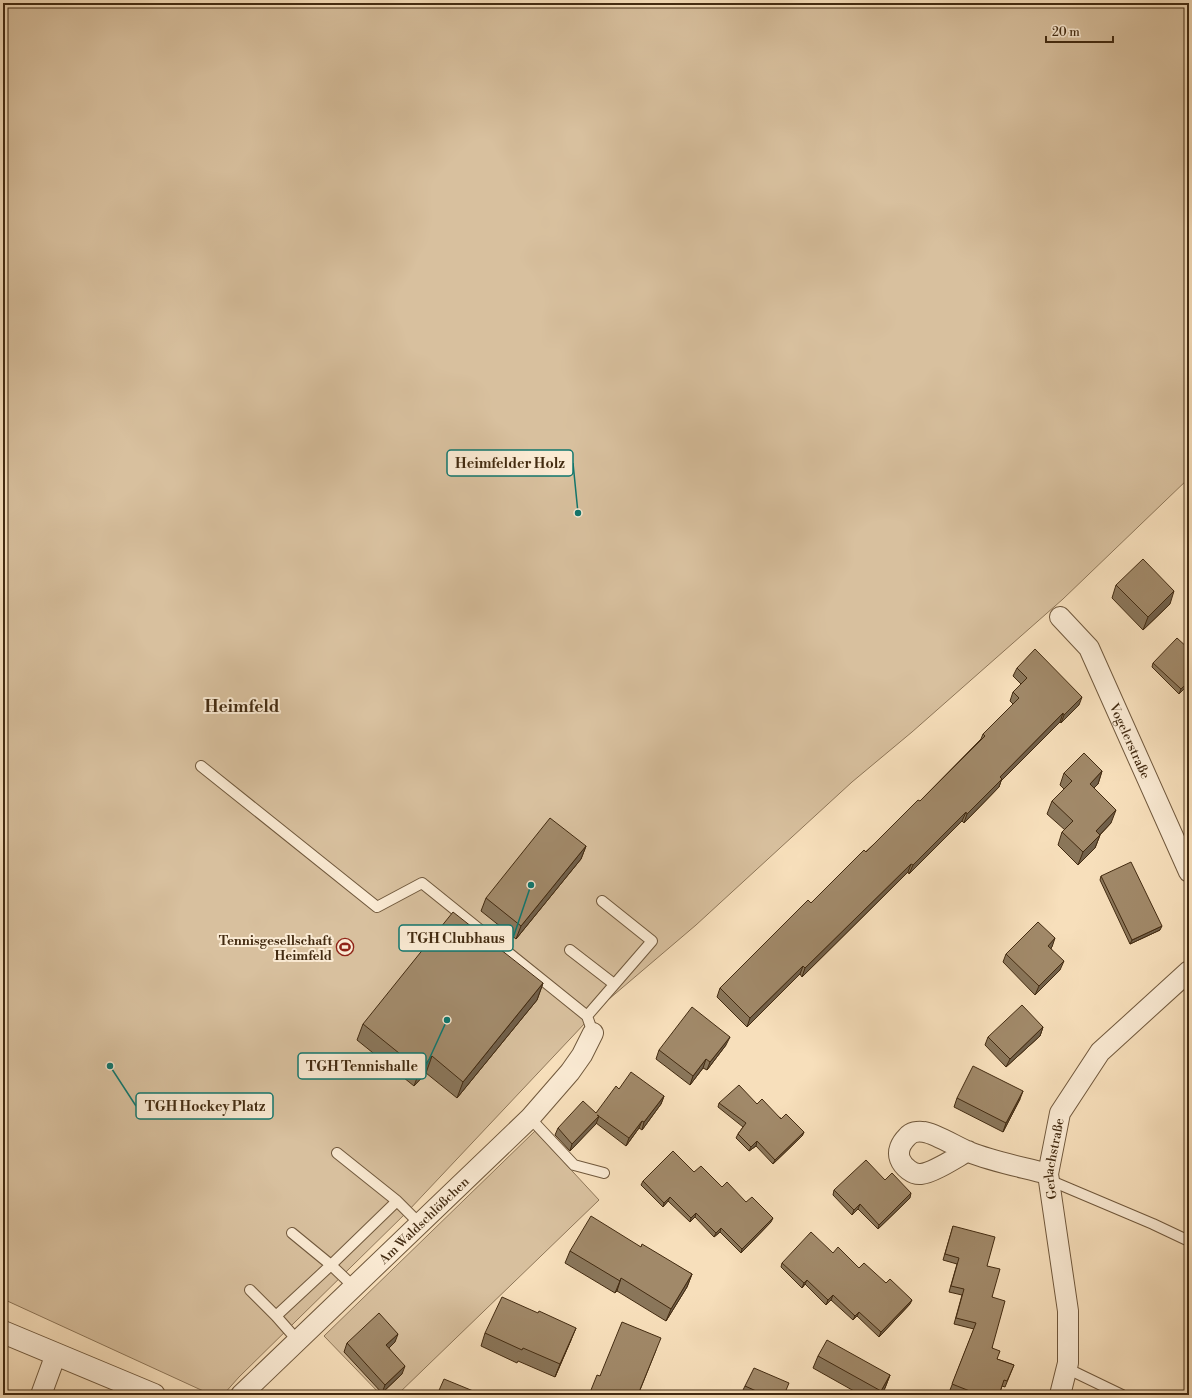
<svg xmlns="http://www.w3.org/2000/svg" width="1192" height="1398" font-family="'Libre Bodoni',serif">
  <rect width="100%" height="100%" fill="#f7dfbb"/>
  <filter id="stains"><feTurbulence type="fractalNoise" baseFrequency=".005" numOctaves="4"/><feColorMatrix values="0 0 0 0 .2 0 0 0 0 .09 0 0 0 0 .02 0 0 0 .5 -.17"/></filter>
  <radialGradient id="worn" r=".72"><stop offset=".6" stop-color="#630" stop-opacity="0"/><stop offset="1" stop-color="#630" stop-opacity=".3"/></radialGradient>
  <path fill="#d8c09e" stroke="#8e7658" d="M3,3h1186v475l-126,121 -151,133 -60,50 -156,143 -94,80 -194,206 -169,166 -16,18h-11l-209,-96z
    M535,1131l64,69 -202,195h-16l-57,-59z"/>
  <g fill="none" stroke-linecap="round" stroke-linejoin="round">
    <defs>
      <path id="service" d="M201,766l176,141 45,-24 165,133 6,17
        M570,950l44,34
        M587,1016l65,-75 -50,-40
        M530,1118l44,47 30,8
        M337,1153l60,48
        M1049,1180l104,44 36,17
        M292,1233l39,32 66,-64 23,23
        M250,1290l26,26 22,25
        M276,1316l55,-51 23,22
        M1066,1368l56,27"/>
      <g id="minor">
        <path id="s1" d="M1060,617l29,31 100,224"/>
        <path d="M968,1151c-11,6 -35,22 -47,23 -8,1 -18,-7 -21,-15 -3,-8 1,-16 7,-22 4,-5 11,-6 17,-5 10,1 33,15 45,20 25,10 53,15 79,22"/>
        <path d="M41,1395l15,-41"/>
        <path id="s2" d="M241,1395l289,-277 40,-46 12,-17 11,-22"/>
        <path id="s3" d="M1060,1395l8,-32v-52l-20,-137 12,-61 40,-61 89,-81"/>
      </g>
      <path id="tertiary" d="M3,1332l151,63"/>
    </defs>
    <use href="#service" stroke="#70583c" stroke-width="12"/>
    <use href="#minor" stroke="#70583c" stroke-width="22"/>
    <use href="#tertiary" stroke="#70583c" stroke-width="24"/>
    <use href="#service" stroke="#faead3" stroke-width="10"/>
    <use href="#minor" stroke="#faead3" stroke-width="20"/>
    <use href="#tertiary" stroke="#faead3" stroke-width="22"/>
  </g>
  <path fill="#8a765a" stroke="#432b11" d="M1116,585l54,19 -27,26 -31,-32z
    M1189,649v35l-10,10 -27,-27 1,-4z
    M1017,668l62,37 -18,18 -1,-1 -59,59 -2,6 -35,36 -2,-2 -53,53 -1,-2 -106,105 -2,-3 -53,53 -30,-30 3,-9 200,-187 61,-62 2,-5 30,-30 -3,-3 3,-9 8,-8 -8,-8z
    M1102,771l-4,13 -4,4 17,35 -11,12 -5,13 -17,17 -20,-20 4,-13 3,-2 -18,-16 5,-13 12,-12 -4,-4 4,-12z
    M586,846l-5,13 -65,80 -35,-28 5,-13z
    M1101,876l59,54 -30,14 -30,-64z
    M1052,947l-1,1 9,22 -25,25 -32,-33 3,-8z
    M543,983l-6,17 -80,98 -31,-25 -12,13 -57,-46 6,-16z
    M1043,1027l-3,9 -34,31 -21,-22 3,-8z
    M726,1045l-19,25 -4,-2 -13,17 -34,-26 3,-9z
    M619,1089l45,7 -3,8 -19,26 -3,-2 -13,18 -30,-23 -26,28 -15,-16 3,-7 38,-15z
    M957,1098l63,1 -17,33 -49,-25z
    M719,1103l38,1 47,28 -2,4 -29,28 -17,-18 -7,5 -13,-13 2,-4 5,-7 -25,-20z
    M694,1172l28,15 24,15 25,20 -30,31 -21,-21 -6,5 -19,-20 -5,5 -22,-21 -5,6 -22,-22 2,-4z
    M885,1180l25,18 -32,31 -20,-20 -6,6 -19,-20 1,-5z
    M953,1226l34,40 5,31v51l5,11 17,6 -9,22 -3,-1 -3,9h-36l-13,-5 24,-61 -20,-5 8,-29 -13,-3 8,-28 -14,-4z
    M641,1247l51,27 -5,13 -21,34 -49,-30 -2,2 -50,-30 5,-12z
    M782,1263l77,5 27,15 24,21 -31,33 -22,-21 -4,4 -22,-20 -5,5 -21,-21 -3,4 -21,-21z
    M485,1333l86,7 -16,37 -37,-16 -1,2 -36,-17z
    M395,1342l-6,6 13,26 -20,19 -38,-41 3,-9z
    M656,1350l-18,45h-49l11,-19z
    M818,1356l72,19 -5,13 -4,7h-20l-48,-27z
    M745,1386l39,9h-41l-2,-1z"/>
  <path fill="#71604a" stroke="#432b11" d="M1174,591l-4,13 -27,26 5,-13z
    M1189,681v3l-10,10 2,-5z
    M1082,697l-3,8 -18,18 3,-8z
    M1063,713l-3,9 -59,59 -2,6 -35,36 3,-9 33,-37z
    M1102,771l-4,13 -13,13 5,-13z
    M1116,810l-5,13 -20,21 5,-13z
    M966,812l-4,9 -53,53 4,-9z
    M1100,835l-5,13 -17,17 5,-13z
    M586,846l-5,13 -65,80 5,-13z
    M911,864l-3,8 -106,105 3,-9z
    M1162,926l-2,4 -30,14 2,-4z
    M1055,938l-3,9 -7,7 3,-8z
    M1064,961l-4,9 -25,25 4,-9z
    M803,966l-3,8 -53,53 3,-9z
    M543,983l-6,17 -80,98 6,-16z
    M1043,1027l-3,9 -34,31 4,-8z
    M730,1037l-4,8 -19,25 3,-8z
    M432,1056l-6,17 -12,13 6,-16z
    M706,1059l-3,9 -13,17 3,-9z
    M1023,1091l-3,8 -17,33 3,-9z
    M664,1096l-3,8 -19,26 2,-8z
    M599,1116l-3,8 -26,27 2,-7z
    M642,1121l-3,7 -13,18 3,-8z
    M804,1132l-2,4 -29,28 2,-4z
    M757,1141l-1,5 -7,5 2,-4z
    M911,1193l-1,5 -32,31 1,-4z
    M670,1197l-2,4 -5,6 1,-4z
    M860,1204l-2,5 -6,6 2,-5z
    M696,1213l-1,4 -5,5 1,-4z
    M773,1218l-2,4 -30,31 1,-4z
    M721,1228l-1,4 -6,5 2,-4z
    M692,1274l-5,13 -21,34 5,-12z
    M621,1278l-4,13 -2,2 5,-12z
    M807,1280l-2,4 -3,4 2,-5z
    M833,1295l-2,5 -5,5 2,-5z
    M912,1300l-2,4 -31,33 2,-5z
    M859,1312l-2,4 -4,4 2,-4z
    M576,1328l-5,12 -16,37 5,-13z
    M398,1334l-3,8 -12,12 3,-9z
    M405,1366l-3,8 -20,19 3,-8z
    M890,1375l-5,13 -4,7h-2l2,-4z"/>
  <path fill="#a18969" stroke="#432b11" d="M1143,559l31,32 -26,26 -32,-32z
    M1177,638l12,11v32l-8,8 -28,-26z
    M1035,649l47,48 -18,18 -1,-2 -63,64 2,2 -35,35 -1,-2 -53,53 -2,-1 -106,104 -2,-2 -53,52 -30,-30 88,-88 3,3 53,-53 2,2 52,-52 2,1 65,-65 -2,-2 36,-36 -6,-6 14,-14 -10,-10z
    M1084,753l18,18 -12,13 26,26 -20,21 4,4 -17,17 -21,-20 11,-11 -21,-20 20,-20 -8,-8z
    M550,818l36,28 -65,80 -35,-28z
    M1131,862l31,64 -30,14 -31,-64z
    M453,912l90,71 -80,99 -31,-26 -12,14 -57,-46z
    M1038,922l17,16 -7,8 16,15 -25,25 -33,-32z
    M1022,1005l21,22 -33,32 -22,-22z
    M692,1007l38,30 -20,25 -4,-3 -13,17 -34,-26z
    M973,1066l50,25 -17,32 -49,-25z
    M631,1072l33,24 -20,26 -2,-1 -13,17 -32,-23 2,1 -27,28 -14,-16 25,-27 13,12 20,-27 3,3z
    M739,1085l18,19 5,-5 19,20 5,-5 18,18 -29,28 -18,-19 -6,6 -13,-13 8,-11 -27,-20z
    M673,1151l21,21 7,-6 21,21 5,-5 19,20 6,-5 21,21 -31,31 -21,-21 -5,5 -20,-20 -5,5 -21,-21 -6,6 -21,-22z
    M866,1160l19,20 7,-7 19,20 -32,32 -19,-21 -6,6 -20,-20z
    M591,1216l50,31 1,-3 50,30 -21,35 -50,-31 -1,3 -50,-30z
    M953,1226l42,11 -8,29 13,3 -8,28 13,4 -13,47 8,3 -3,8 17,6 -7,16 -3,-1 -5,15h-19l-28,-11 24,-61 -20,-5 8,-29 -13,-3 8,-28 -14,-4z
    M811,1232l22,21 5,-6 21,21 5,-5 22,20 4,-4 22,21 -31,32 -22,-20 -4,4 -22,-21 -5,5 -21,-20 -3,3 -22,-20z
    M502,1297l36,16 1,-2 37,17 -16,36 -37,-16 -1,2 -37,-17z
    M379,1313l19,21 -12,11 19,21 -20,19 -38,-42z
    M622,1322l39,16 -22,54 -4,-1 -2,4h-44l8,-20 3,1z
    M827,1340l63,35 -9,16 -63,-35z
    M754,1368l35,15 -5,12h-19l-20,-9z
    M444,1379l39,16h-46z"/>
  <defs>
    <symbol id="stadium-ring" viewBox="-11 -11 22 22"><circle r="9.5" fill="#faead3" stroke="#8f2418" stroke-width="1.5"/><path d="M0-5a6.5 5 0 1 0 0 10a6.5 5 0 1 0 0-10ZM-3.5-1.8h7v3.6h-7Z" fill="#8f2418"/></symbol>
  </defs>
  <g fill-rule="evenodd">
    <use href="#stadium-ring" x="335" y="937" width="20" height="20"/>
  </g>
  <g text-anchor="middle" stroke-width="4" stroke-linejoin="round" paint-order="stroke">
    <g font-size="13" fill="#432b11" stroke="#faead3">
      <text dy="5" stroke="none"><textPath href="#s1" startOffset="144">Vogelerstraße</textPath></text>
      <text dy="5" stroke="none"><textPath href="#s3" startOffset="239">Gerlachstraße</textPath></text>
      <text dy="5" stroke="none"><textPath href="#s2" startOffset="253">Am Waldschlößchen</textPath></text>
    </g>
    <g font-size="13" font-weight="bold" fill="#432b11" stroke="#faead3" text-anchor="end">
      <text x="332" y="945">Tennisgesellschaft<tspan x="332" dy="15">Heimfeld</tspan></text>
    </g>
    <g font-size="17" font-weight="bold" fill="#432b11" stroke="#faead3">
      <text x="242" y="712">Heimfeld</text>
    </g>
  </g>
  <path fill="none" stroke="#0f766e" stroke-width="1.5" d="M578 513L573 463M531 885L513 938M447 1020L426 1066M110 1066L136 1106"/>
  <g fill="#0f766e" stroke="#faead3" stroke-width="1.5">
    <circle cx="578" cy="513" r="4"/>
    <circle cx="531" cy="885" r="4"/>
    <circle cx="447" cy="1020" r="4"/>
    <circle cx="110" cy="1066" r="4"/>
  </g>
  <g fill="#faead3" stroke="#0f766e" stroke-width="1.5">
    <rect x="447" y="450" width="126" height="26" rx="4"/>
    <rect x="399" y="925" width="114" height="26" rx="4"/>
    <rect x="298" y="1053" width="128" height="26" rx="4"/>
    <rect x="136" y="1093" width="137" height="26" rx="4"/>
  </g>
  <g font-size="14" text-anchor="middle" font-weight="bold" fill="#432b11">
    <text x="510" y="468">Heimfelder Holz</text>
    <text x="456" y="943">TGH Clubhaus</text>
    <text x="362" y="1071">TGH Tennishalle</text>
    <text x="205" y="1111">TGH Hockey Platz</text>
  </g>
  <rect width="1192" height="1398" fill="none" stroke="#f7dfbb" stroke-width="16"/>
  <rect x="4" y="4" width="1184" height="1390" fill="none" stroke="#432b11" stroke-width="2"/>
  <rect x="8" y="8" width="1176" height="1382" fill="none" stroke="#432b11"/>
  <path d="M1046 36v6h67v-6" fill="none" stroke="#432b11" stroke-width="2"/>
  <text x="1052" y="36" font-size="12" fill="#432b11" stroke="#faead3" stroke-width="3" paint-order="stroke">20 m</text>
  <rect width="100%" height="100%" filter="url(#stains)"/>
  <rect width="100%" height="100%" fill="url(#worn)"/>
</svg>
